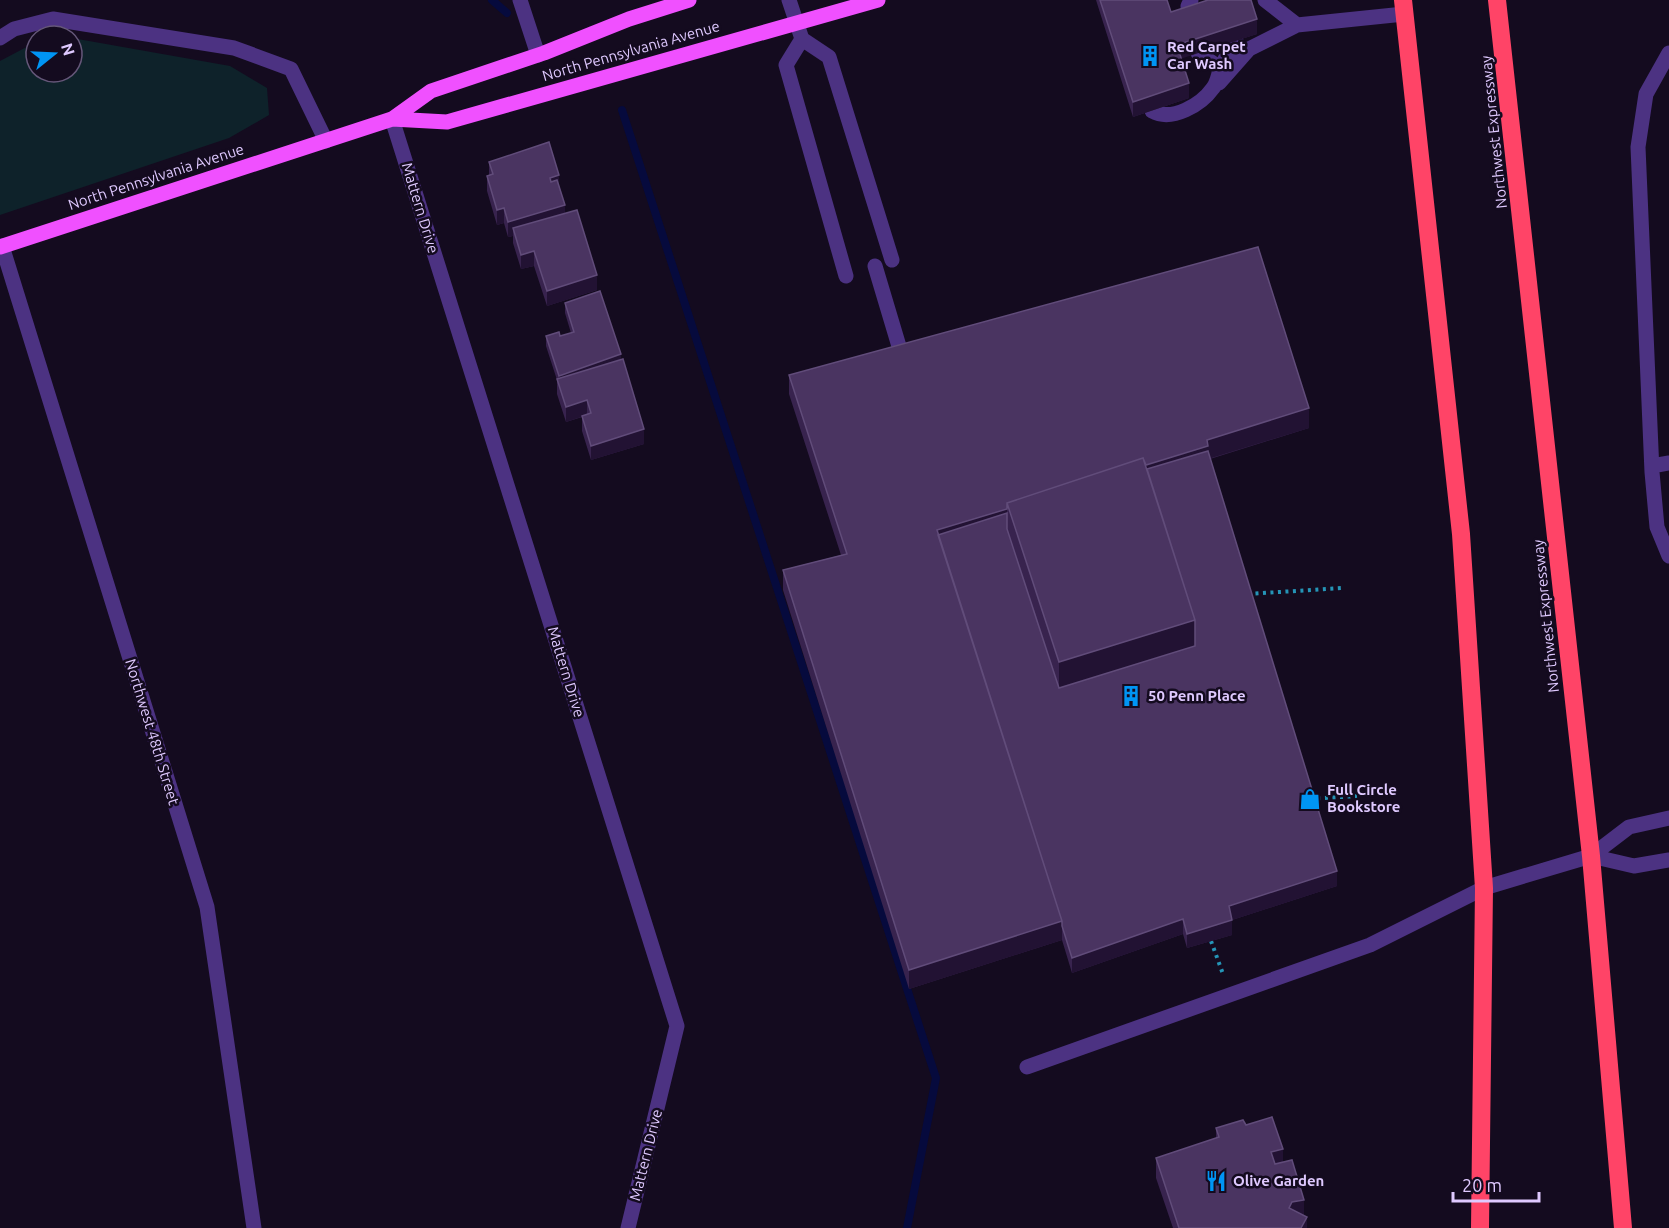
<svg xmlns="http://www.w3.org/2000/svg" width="1669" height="1228" font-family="Ubuntu,sans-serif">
  <rect width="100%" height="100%" fill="#140b1f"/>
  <path fill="#0e222a" d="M72,38l158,28 37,22 2,27 -40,23 -229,77v-154l36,-19v30h36z"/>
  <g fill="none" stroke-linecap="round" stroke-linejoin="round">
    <path stroke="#060a3d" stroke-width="8" d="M492,0l15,13
      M622,110l314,968 -29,150"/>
    <path stroke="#2595b7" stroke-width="4" stroke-dasharray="3 4.5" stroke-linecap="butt" d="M1248,594l94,-6
      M1310,799l47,-3
      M1211,941l12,33"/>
    <path stroke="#4c3282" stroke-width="15" d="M520,0l18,55
      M789,0l13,39 27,18 63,203
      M1265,0l32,25 107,-11
      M1189,21l-1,-15 3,-6
      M0,38l14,-9 39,-10 181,29 57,21 35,72
      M802,39l-16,26 60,211
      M1198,53l22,15
      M1669,53l-23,41 -8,53 14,325 5,55 12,29
      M1219,83l30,-34 48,-24
      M1152,111c20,11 49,-6 61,-23 4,-5 5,-12 7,-18 4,-10 10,-20 16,-29
      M392,119l285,907 -49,202
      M2,246l205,661 47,321
      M875,266l29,97
      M1652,466l17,-3
      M1591,856l43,10 35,-6
      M1027,1067l343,-122 114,-57 107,-32 38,-29 40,-9"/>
    <path stroke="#f050ff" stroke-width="15" d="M392,119l55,3 431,-122
      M0,247l392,-128 39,-28 113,-38 85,-34 60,-19"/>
    <path stroke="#ff4467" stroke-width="18" d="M1403,0l58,534 23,354 -4,340
      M1497,0l94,856 32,372"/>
  </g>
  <path fill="#38234e" d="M1096,0h71l4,12 86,22 -76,24 8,40 -56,19z
    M489,162l70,23 6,28 32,77 -50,16 -13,-40 -13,3 -8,-26v-7l-5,1 -4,-14 -7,2 -10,-34v-15l2,-1z
    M565,303l56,56 23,85 -53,16 -9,-29v-14l-16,5 -9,-28v-14l-11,-34v-10h14l11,-3 -6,-20z
    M789,375l520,53 -99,31 127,427 -105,34v15l-45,13 -4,-14 -111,39 -10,-33 -153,49 -126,-399v-20l58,-15 -52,-161z
    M1246,1125l37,37 21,54 3,12h-134l-17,-50v-20l60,-20v-10z"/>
  <path fill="#221233" d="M1257,19v15l-80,26v-15z
    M1189,83v15l-56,19v-15z
    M559,175v15l-9,3v-15z
    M565,205v14l-52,9v8l-5,1v-15z
    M504,208v15l-7,2v-15z
    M534,251v15l-13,3v-14z
    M597,275v15l-50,16v-15z
    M621,354v10l-62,22v-10z
    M587,400v15l-21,7v-15z
    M1309,408v20l-101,31 -199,49 198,-68z
    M644,429v15l-53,16v-14z
    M1007,509v19l-66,20 -4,-18z
    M1195,620v41l-136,42v-41z
    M1337,871v15l-105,34v15l-45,13v-14l42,-28z
    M1183,919v15l-111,39v-15z
    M1062,921v19l-153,49v-19z
    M1283,1149v19l-12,4v-20z
    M1304,1200v19l-15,-11 3,-6z
    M1307,1217v11h-6z"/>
  <path fill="#4a3461" stroke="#614c7a" stroke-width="1.5" d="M1100,0h67l4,12 37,-12h43l6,19 -80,26 12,38 -56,19z
    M549,142l10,33 -9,3 1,4 6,-2 8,25 -57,17 -4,-14 -7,2 -10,-34 6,-2 -4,-12z
    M577,210l20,65 -50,16 -13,-40 -13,4 -8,-27z
    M1258,247l51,161 -102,32 1,6 -62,19 -3,-7 -136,45v6l-70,21 125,391 -153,49 -126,-400 64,-16 -58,-179z
    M600,291l21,63 -62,22 -13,-40 13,-4 1,4 14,-4 -9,-29z
    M623,359l21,70 -53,17 -9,-30 9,-3 -4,-13 -21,7 -9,-28z
    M1208,451l129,420 -108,35 3,14 -45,14 -4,-15 -111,39 -10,-32v-5l-124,-386 69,-22v16l52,159 136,-42v-26l-48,-151z
    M1143,458l52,162 -136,42 -52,-159z
    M1272,1117l11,32 -12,3 4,12 17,-4 12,40 -12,2 -3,6 18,9 -6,11h-122l-23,-70 63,-21 -3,-9 27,-8 3,5z"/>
  <defs>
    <symbol id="building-bare" viewBox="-9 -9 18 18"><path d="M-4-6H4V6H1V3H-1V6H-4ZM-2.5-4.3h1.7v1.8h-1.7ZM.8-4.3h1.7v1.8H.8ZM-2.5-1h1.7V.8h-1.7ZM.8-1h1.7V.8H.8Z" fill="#0095f4" stroke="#140b1f" stroke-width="2.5" paint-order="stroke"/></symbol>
    <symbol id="shop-bare" viewBox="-9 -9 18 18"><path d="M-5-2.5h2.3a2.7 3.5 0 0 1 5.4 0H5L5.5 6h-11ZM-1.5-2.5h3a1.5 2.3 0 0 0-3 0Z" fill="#0095f4" stroke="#140b1f" stroke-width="2.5" paint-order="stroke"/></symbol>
    <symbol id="restaurant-bare" viewBox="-9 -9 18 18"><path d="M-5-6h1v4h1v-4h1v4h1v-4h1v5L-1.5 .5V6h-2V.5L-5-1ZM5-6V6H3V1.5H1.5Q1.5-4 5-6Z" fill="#0095f4" stroke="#140b1f" stroke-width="2.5" paint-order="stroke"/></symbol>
  </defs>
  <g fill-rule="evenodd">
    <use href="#building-bare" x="1135" y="41" width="30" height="30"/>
    <use href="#building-bare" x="1116" y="681" width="30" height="30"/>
    <use href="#shop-bare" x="1295" y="784" width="30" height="30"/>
    <use href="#restaurant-bare" x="1201" y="1166" width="30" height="30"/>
  </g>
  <g text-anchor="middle" stroke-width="5" stroke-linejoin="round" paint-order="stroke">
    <g font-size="15" font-weight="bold" fill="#dfc9ff" stroke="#140b1f" text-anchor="start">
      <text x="1167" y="52">Red Carpet<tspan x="1167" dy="17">Car Wash</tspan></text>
      <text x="1148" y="701">50 Penn Place</text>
      <text x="1327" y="795">Full Circle<tspan x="1327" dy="17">Bookstore</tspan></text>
      <text x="1233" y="1186">Olive Garden</text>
    </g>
    <g font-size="15" fill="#dfc9ff" stroke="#140b1f">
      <text transform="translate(631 51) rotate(-16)" y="5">North Pennsylvania Avenue</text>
      <text transform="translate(1494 132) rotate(-96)" y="5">Northwest Expressway</text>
      <text transform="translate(156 177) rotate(-18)" y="5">North Pennsylvania Avenue</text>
      <text transform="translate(420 208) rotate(73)" y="5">Mattern Drive</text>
      <text transform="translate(1546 616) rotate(-96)" y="5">Northwest Expressway</text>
      <text transform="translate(566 672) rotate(73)" y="5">Mattern Drive</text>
      <text transform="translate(152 732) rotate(73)" y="5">Northwest 48th Street</text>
      <text transform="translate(646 1155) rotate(-76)" y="5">Mattern Drive</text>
    </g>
  </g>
  <g transform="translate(54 54) rotate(72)"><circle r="28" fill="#140b1f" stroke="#655779" stroke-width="1.5"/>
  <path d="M0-4.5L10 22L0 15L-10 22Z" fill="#0095f4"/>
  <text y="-9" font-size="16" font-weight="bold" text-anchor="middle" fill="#dfc9ff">N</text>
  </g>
  <path d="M1453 1192v9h86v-9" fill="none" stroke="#dfc9ff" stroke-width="3"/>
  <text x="1462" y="1192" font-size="18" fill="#dfc9ff" stroke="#140b1f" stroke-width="4.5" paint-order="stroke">20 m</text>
</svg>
